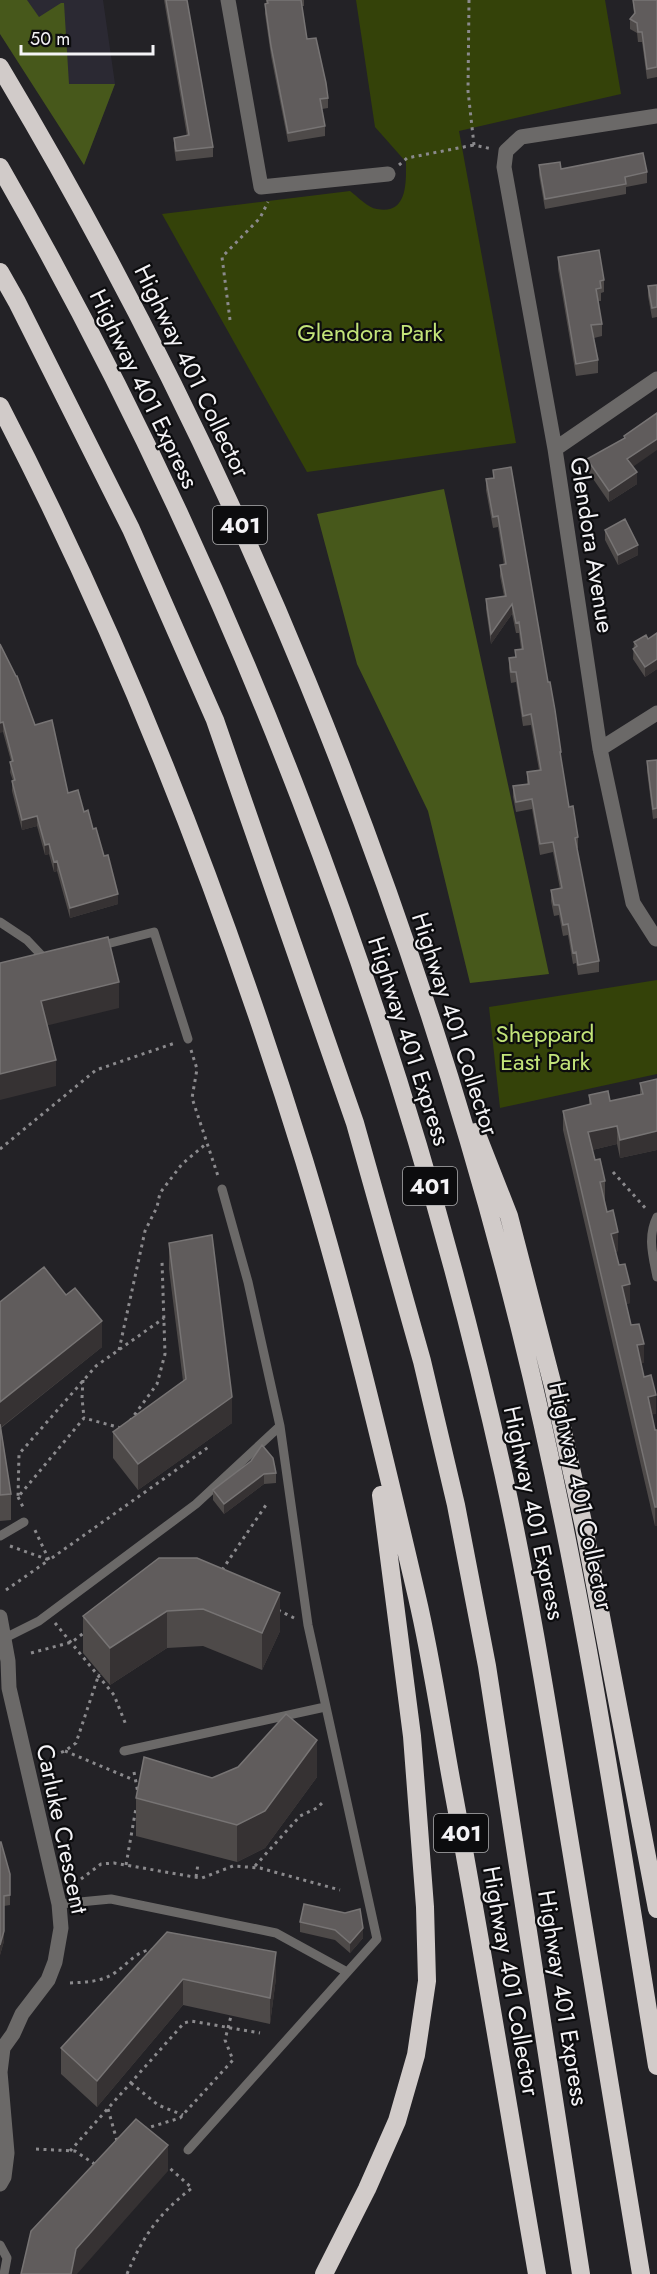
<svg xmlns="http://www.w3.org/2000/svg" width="657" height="2274" font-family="Jost,sans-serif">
  <rect width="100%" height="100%" fill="#232226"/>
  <path fill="#2b2933" d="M0,0h103l12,84 -31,81z"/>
  <path fill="#344209" d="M356,0h249l16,94 -162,37 57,312 -209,29 -145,-258 188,-23c7,5 18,17 27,18 31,6 29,-27 29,-47l-31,-35z
    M657,980v94l-157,34 -11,-101z"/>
  <path fill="#47581b" d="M0,0h27l12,17 22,-14h3l5,81h46l-31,81 -84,-131z
    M444,489l105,485 -79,9 -42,-172 -71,-147 -40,-150z"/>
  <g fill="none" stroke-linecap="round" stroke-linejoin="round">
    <path stroke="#8b8a8d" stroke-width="3" stroke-dasharray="3 4.5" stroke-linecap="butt" d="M469,0l-1,91 6,54 18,4
      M399,165l8,-7 67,-13
      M230,320l-8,-63 38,-39 8,-16
      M191,1050l6,19 -5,29 27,81
      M0,1149l96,-79 79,-27
      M613,1172l34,38
      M119,1350l26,-119 12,-24 3,-14 22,-29 25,-21
      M83,1380l-1,18 2,20
      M130,1421l27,-37 8,-30 -3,-93
      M121,1428l-37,-10 -66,79 1,-43 77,-88 68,-48
      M18,1497l6,12
      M10,1546l39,14 161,-114
      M222,1570l46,-68
      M6,1590l43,-30 -15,-32
      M278,1610l16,8
      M55,1623l59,72 12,30
      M31,1653l41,-11 13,-10
      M65,1751l69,29
      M54,1755l11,-4 11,-8 23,-69
      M134,1772l4,21
      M126,1865l10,-57
      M255,1866l45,-50 17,-8 8,-8
      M196,1877l2,-13
      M81,1879l20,-15 13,-1 80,14 8,1 31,-12 27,2 80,22
      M70,1983c17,-1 32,-1 46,-11 12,-8 21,-22 36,-22
      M131,2083l27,22 25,10
      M108,2109l9,32
      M144,2129l36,-11 53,-58 -8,-20 6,-24
      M36,2149l39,2 21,14
      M70,2151l114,-128 7,-2 69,12
      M127,2274c16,-38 32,-61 65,-86l-26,-23"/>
    <path stroke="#6b6968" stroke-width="9" d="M0,922l27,18 18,19
      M99,946l55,-14 34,107
      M657,1217c-10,20 -4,39 0,60
      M0,1536l24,-14
      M3,1639l36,-18 157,-117 84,-78
      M124,1751l201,-44
      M59,1904l52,-5 165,34 71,39
      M188,2150l189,-211 -69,-314 -28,-199 -32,-144 -26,-93
      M0,2245l7,13 -3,16"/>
    <path stroke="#6b6968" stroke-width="15" d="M228,0l33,187 127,-13
      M555,449l102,-70
      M600,749l57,-36
      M656,939l-23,-36 -33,-154 -45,-300 -51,-282 2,-16 15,-14 136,-21
      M0,1617l8,44 1,27 50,216 2,24 -6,34 -7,18 -26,34 -9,20 -10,14 -3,24
      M0,2072l7,81 -3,24 -4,7"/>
    <path stroke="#d1cbc9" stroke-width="18" d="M0,67c235,393 410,822 521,1266 60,241 96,488 136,733
      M0,167c233,406 401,848 503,1305 24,109 42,219 60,329 27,158 51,316 78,473
      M0,272l17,30 114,227 84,191 140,403 67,238 34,144 31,161 94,608
      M0,406c125,241 224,495 304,754 44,144 79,291 113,437 15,64 24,129 36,193 30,161 56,323 84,484
      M476,1132l33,84 44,170 31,141 73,382
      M324,2274l43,-85 30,-68 19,-66 11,-74 -2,-74 -13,-171 -31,-241"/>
  </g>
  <path fill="#4e4a49" d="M164,0h23l26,147v10l-37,4 -2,-13v-10l13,-2z
    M266,0h38v6h-2l5,33 21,59v10l-6,1 3,17v10l-37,6 -17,-86 -6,-42v-10h1z
    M633,0h24v77l-10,2 -5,-37h-4l-1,-9 -7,-4v-10l4,-4z
    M539,165l22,4 86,3v11l-21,4v7l-81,15 -6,-34z
    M558,257l46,23v12l-3,1v8h-3l4,23v12l-8,2 4,22v13l-22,3 -18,-107z
    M657,285v32l-5,1 -4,-22v-10z
    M657,413l-24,54 4,17 -28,18 -22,-32v-11l37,-20v-3z
    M493,470l55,212 13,70v9l8,46 9,30v11h-1l22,113v11l-21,3 -2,-12 -3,1 -5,-29 -5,1 -4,-21 -5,1 -3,-15v-11l9,-1 -7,-37 -13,3 -8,-46 -16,3 -3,-15v-11l14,-2v-12l12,-2 -8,-45 -8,1 -7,-44 -5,1 -2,-14v-11l6,-1v-7l6,-1 -2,-16h-3l-4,-19 -21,30 -5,-35v-10l18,-3 -4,-20v-11h4l-6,-38 -5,1 -7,-38v-11l7,-1z
    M605,530l33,25 -20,10 -13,-25z
    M657,633v36l-12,8 -12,-18 1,-17 14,-3z
    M0,644l35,81 33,68 16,19 9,17 25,75 -48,14 -13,-47 -3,1 -5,-18 -4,1 -8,-29 -15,4 -10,-39v-10h1l-3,-9 1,-11 -8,-29z
    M657,760v58l-4,1 -6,-48v-10z
    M657,1079v71l-37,8 -3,-14 -25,6 3,10 10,21v19h-1l14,51 -3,1 4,13 11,38 -4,1 5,21 13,38h-3l3,14 12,37h-4l3,16h2v96h-2l-92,-396v-19l26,-6v-10l21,6 30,-7v-11z
    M169,1243l63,180 -94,67 -25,-32v-26l70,-51 -14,-112z
    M0,1302l102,45 -101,81 10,66v26l-11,1z
    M251,1461l25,12v10l-12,1 -40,30 -11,-14v-10z
    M159,1558l121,73 -18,39 -59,-24 -36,2 -57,37 -27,-32v-37z
    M317,1777l-52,71 -28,14 -101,-26v-38l76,-20z
    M0,1842l10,32v31l-6,1v35l-4,14z
    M300,1922l63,6v10l-13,15 -15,-13 -35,-8z
    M167,1932l109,46 -6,46 -87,-19 -86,102 -36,-33v-26z"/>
  <path fill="#363233" d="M657,439v11l-30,21v-12z
    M637,472v12l-28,18v-11z
    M638,545v10l-20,10v-10z
    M512,604v10l-21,30v-10z
    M657,659v10l-12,8v-10z
    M3,722v10l-3,1v-10z
    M37,816v10l-15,4v-10z
    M49,844v10l-4,1v-10z
    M57,861v10l-3,1v-10z
    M118,894v10l-48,14v-10z
    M119,982v26l-78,19v-26z
    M56,1060v26l-56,14v-26z
    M617,1126v18l-29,7v-19z
    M657,1131v19l-37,8v-18z
    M618,1232v19l-7,2v-19z
    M630,1284v19l-8,2v-19z
    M102,1321v26l-102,81v-26z
    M644,1344v19l-7,1v-19z
    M656,1395v19l-8,1v-18z
    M232,1397v26l-94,67v-26z
    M264,1474v10l-40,30v-10z
    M655,1507h2v19h-2z
    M280,1593v38l-18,39v-37z
    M167,1611v37l-57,37v-37z
    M317,1740v37l-52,71 -28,14v-37z
    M363,1928v10l-13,15v-10z
    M4,1931v10l-4,14v-10z
    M276,1952v26l-6,46v-26z
    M183,1979v26l-86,102v-26z
    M168,2145v26l-91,103h-6l5,-25z"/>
  <path fill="#605c5c" stroke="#777474" stroke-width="1.5" d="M166,0h21l26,147 -37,4 -2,-13 15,-3z
    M267,0h34l6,39 9,-1 10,45 2,15 -8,1 5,27 -37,7 -17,-87 -6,-42 3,-1z
    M633,0h24v67l-10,2 -5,-37h-4l-1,-9 -7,-4 5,-6z
    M643,153l4,19 -22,5 1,7 -81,15 -6,-34 21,-3 1,7z
    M599,250l5,30 -4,1 1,7 -5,1 6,35 -11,1 7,35 -22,4 -18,-107z
    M657,285v22l-5,1 -4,-22z
    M657,413v26l-30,20 10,13 -28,19 -22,-32 38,-21 -1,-2z
    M511,467l37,215h2l5,28 6,42h-1l9,55 4,-1 5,31 -3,1 24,123 -21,4 -2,-13 -3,1 -5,-29 -5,1 -4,-20h-5l-3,-15 11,-2 -9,-46 -13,2 -8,-45 -16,3 -3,-16 16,-2 -2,-12 14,-2 -10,-56 -8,2 -7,-44h-5l-2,-14 7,-1 -1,-7 8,-1 -4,-27 -3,1 -4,-19 -21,30 -5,-35 20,-3 -6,-31 6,-1 -8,-48 -5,1 -7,-38 8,-1 -1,-8z
    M625,519l13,26 -20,10 -13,-25z
    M657,633v26l-12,8 -12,-18 4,-3 -3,-4 12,-7 2,4z
    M0,644l16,32h1l18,49 17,-5 16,73 10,-3 6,22 4,-2 5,19 3,-1 8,28 4,-1 10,39 -48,14 -13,-47 -3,1 -5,-18 -4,1 -8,-29 -15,4 -10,-39 3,-1 -5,-18 3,-1 -10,-39 -3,1z
    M657,760v48l-4,1 -6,-48z
    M108,937l11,45 -78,19 15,59 -56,14v-111z
    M657,1079v52l-37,9 -3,-14 -29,6 7,28 5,-1 5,22 -5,1 7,30 6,-2 5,22 -7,2 8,31 6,-1 5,20 -8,2 9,39 8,-1 5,20 -7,1 7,32 7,-2 5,20 -8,2 7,33h2v77h-2l-92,-396 28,-7 -2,-9 19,-4 2,10 33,-7 -3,-11z
    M212,1235l20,162 -94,67 -25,-32 73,-53 -17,-136z
    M44,1267l22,28 9,-7 27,33 -102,81v-100z
    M0,1424l11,70 -11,1z
    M262,1445l11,13 3,15 -12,1 -40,30 -11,-14 38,-29z
    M159,1558h38l83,35 -18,40 -59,-24 -36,2 -57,37 -27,-32z
    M286,1714l31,26 -52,71 -28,14 -101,-27 8,-41 68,21 26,-11z
    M0,1842h1l9,32v21l-6,1v35l-4,14z
    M304,1904l41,9 15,-4 3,19 -13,15 -15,-13 -35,-8z
    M167,1932l109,20 -6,46 -87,-19 -86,102 -36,-33z
    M136,2119l32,26 -92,104 -5,25h-50l10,-43z"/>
  <g text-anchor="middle" stroke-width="4.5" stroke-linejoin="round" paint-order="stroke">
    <g fill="#0c0c0e" stroke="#aeaeb0" stroke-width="1.5">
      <rect x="213" y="506" width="54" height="38" rx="4.5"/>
      <rect x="403" y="1167" width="54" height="38" rx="4.5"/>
      <rect x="434" y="1814" width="54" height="38" rx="4.5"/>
    </g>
    <g font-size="22" font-weight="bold" fill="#f4f3f6">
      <text x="240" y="533">401</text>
      <text x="430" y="1194">401</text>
      <text x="461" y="1841">401</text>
    </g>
    <g font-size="24" fill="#c3e479" stroke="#0c0c0e">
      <text x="370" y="341">Glendora Park</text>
      <text x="545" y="1042">Sheppard<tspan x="545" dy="28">East Park</tspan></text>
    </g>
    <g font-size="24" fill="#f4f3f6" stroke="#0c0c0e">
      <text transform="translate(192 371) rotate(64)" y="8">Highway 401 Collector</text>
      <text transform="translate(144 389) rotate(64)" y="8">Highway 401 Express</text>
      <text transform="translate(592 545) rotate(81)" y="8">Glendora Avenue</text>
      <text transform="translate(455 1024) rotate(72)" y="8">Highway 401 Collector</text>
      <text transform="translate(409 1041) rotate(72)" y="8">Highway 401 Express</text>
      <text transform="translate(581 1496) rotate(78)" y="8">Highway 401 Collector</text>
      <text transform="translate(534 1513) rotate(78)" y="8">Highway 401 Express</text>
      <text transform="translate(62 1829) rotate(78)" y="8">Carluke Crescent</text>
      <text transform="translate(511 1981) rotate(80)" y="8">Highway 401 Collector</text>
      <text transform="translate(563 1998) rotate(81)" y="8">Highway 401 Express</text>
    </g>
  </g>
  <path d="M21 45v9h132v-9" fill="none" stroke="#f4f3f6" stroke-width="3"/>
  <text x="30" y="45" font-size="18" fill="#f4f3f6" stroke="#0c0c0e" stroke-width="4.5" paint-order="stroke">50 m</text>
</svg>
